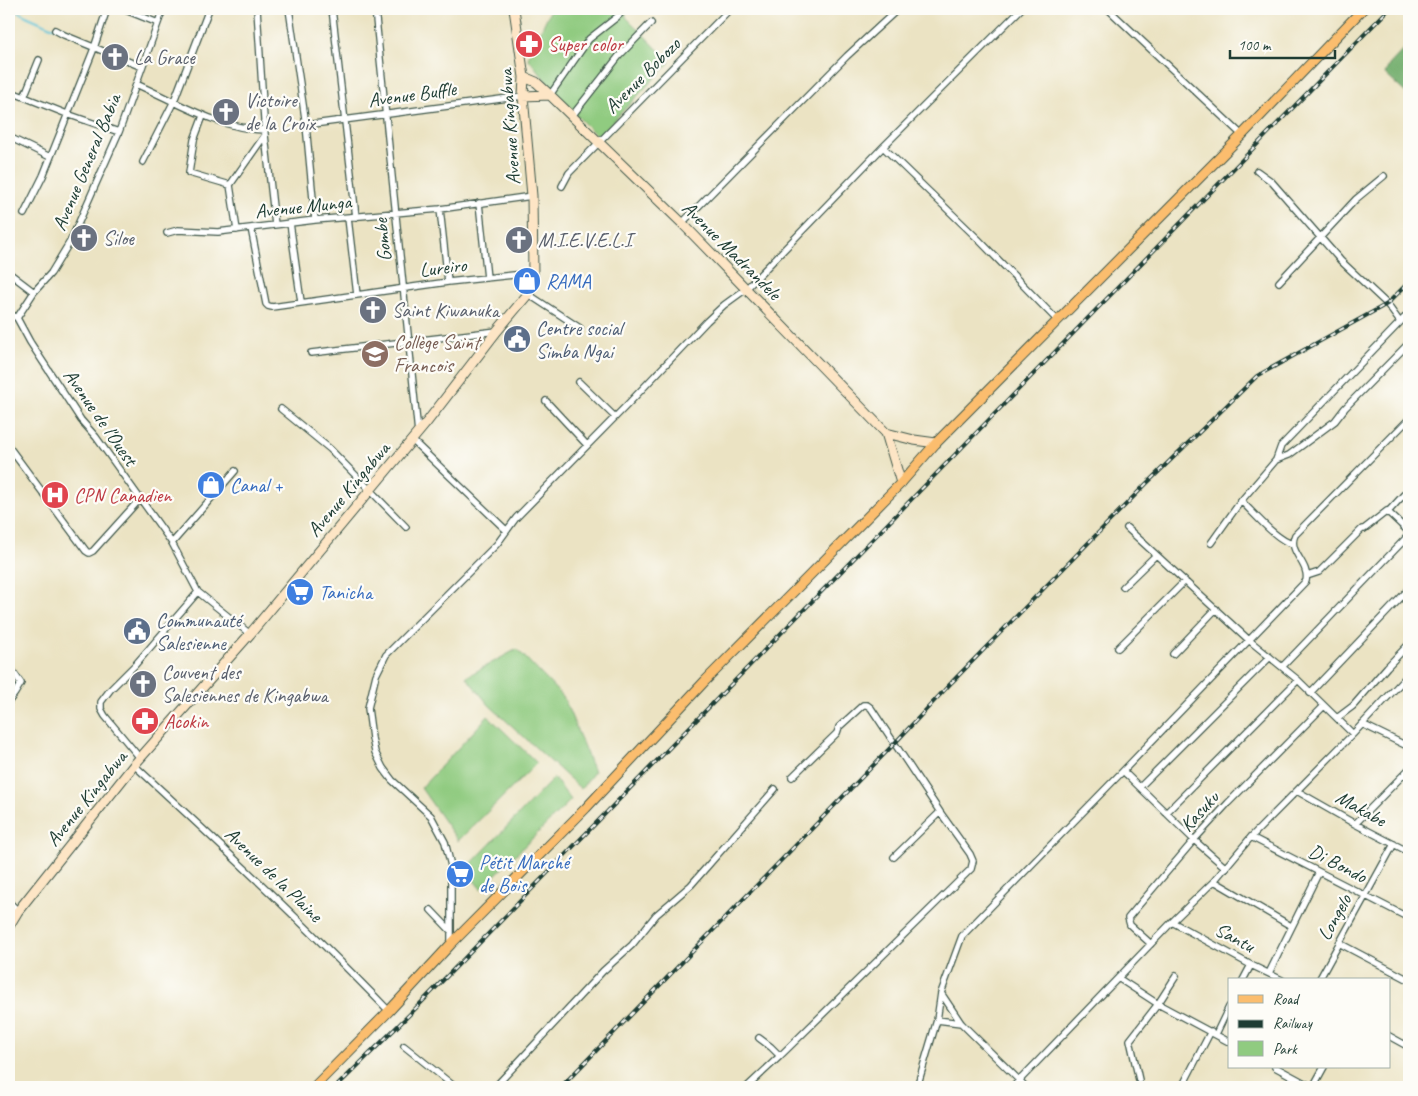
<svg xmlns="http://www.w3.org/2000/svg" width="1418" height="1096" font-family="Caveat,sans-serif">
  <rect width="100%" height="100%" fill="#fdfcf7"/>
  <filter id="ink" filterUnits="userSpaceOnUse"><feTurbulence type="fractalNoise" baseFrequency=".02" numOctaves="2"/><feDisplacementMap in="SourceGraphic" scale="10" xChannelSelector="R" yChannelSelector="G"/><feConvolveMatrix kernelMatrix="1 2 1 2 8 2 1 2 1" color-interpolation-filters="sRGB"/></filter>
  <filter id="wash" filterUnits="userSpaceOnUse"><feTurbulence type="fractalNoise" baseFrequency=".0096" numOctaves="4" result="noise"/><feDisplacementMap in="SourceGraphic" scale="20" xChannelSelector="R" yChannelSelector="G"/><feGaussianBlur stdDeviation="1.12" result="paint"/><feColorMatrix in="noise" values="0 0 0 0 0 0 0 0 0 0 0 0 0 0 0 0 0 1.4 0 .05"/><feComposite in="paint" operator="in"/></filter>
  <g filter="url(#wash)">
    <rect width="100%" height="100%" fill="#ebe3c3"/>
    <path fill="#90cb80" stroke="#58845a" d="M551,9h74l1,8 44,45 -72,75 -38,-38 -32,-41z
      M517,649l47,49 30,74 -13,17 -92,-84 -23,-28z
      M488,716l49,47 -79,78 -37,-53z
      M554,778l17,22 -90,89 -16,-19z"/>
    <path fill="#74af6e" stroke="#4a7651" d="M1409,44v52l-24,-22 4,-9z"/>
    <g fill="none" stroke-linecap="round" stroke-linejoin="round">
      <path stroke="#5cc4d9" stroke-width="2" d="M14,9l12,7 25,11h12l27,16"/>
    </g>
  </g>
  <g filter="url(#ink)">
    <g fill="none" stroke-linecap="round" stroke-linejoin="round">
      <defs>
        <path id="street" d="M123,9l35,14
          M257,9l8,126 10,90
          M289,9l17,116 9,95
          M332,9l24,208
          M375,9l43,424
          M1108,9l134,126
          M55,30l9,5 78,32
          M136,84c41,18 83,45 129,46
          M9,91l58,23 52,18
          M550,95l39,-56 28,-22 8,-8
          M24,97l15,-37
          M203,116l-9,24 -5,33 41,12
          M572,116l47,-60 32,-33
          M306,125l217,-29
          M9,137l41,20
          M883,147l95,92 80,82
          M143,162l31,-61 35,-92
          M1257,171l14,10 70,80 46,43 13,18
          M562,186l7,-13 161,-164
          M479,203l8,75
          M440,209l8,73
          M24,214l19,-38 50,-125 14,-42
          M348,218l9,77
          M290,223l11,79
          M682,223l165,-167 51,-47
          M251,228l15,76 2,2 4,1 176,-25 85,-9
          M237,230l-7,-45 35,-50
          M167,233l11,-3 40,2 97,-12 125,-11 92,-13
          M9,273l25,19
          M1279,282l77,-83 28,-23
          M528,294l52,34
          M9,313l8,5 13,24 51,78 15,17 76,106 26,49 52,42
          M17,318l17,-26 17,-19 20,-33 48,-108 44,-123
          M311,353l186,-22
          M579,382l36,35
          M546,401l41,44
          M281,409l49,40 76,78
          M412,440l94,90
          M9,447l77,104 3,2 4,-2 47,-52
          M1276,460l13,-5 46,-34 10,-13 64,-65
          M1409,489l-22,24 1,-1 21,20
          M1127,528l123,113 48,39 55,54
          M172,543l63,-72
          M1211,543l30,-42
          M1293,544c-16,-3 -39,-31 -52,-43l35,-41 5,-14 128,-133
          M1307,576l12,-4 43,-43h2l23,-18
          M1123,587l33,-32
          M1118,648l67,-67
          M1173,654l43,-45
          M9,666l12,17 -6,10 -6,8
          M1282,667l127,-132
          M1310,693l99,-104
          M1337,718l16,-12 34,-39 22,-23
          M1362,724l47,23
          M140,758l-35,-42 -4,-7v-7l9,-12 25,-25 63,-73
          M134,765c87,80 172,160 255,246
          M1123,771l71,69 32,28
          M1140,787l130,-130
          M1297,791l58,33 54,28
          M1166,813l132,-133
          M1355,824l54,-55
          M1251,837l158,81
          M894,857l46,-45
          M1214,881l77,45
          M9,902l9,9
          M431,910l20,21
          M1172,922l79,43 31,15
          M1339,943l70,37
          M451,944v-78l-6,-24 -14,-26 -39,-36 -9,-12 -8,-16 -3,-14 -4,-30 8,-33 10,-20 111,-111 19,-26 111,-113 80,-84 17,-16 22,-16 137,-142 138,-138
          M1151,944l-21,-19 -2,-7 66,-78 34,-37 96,-97
          M1269,973l50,-101
          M1118,978l40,26 71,38
          M1243,980l8,-15
          M1319,980l75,-136
          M941,993l20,30 65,64
          M937,1020l24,3
          M1216,1034l13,-27
          M1389,1036l20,11
          M404,1046l51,41
          M780,1056l191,-187 2,-8 -3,-7 -30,-42 -69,-104 -4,-3h-4l-24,22 -2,6 -45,44
          M1275,1067l37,20
          M1139,1080l-9,-40 28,-36 18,-28
          M495,1087l108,-116 29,-26 24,-30 35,-30 84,-96
          M747,1087l33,-31 -9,-9 -12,-9
          M917,1087l20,-67 4,-27 21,-57 161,-165 183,-190c4,-18 -19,-29 -11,-46l114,-116
          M1013,1087l159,-165 42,-41 37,-44 102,-103 56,-60
          M1182,1087l29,-56
          M1313,1087l11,-20"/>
        <path id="secondary" d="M524,77l12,5 14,13 132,128 204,210 15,50
          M523,96l27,-1
          M886,433l28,7 22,3
          M9,926l9,-15 116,-146 116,-131 177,-212 70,-91 31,-37 4,-10 1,-11 -1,-77 -9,-100 1,-19 -10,-68"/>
        <path id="primary" d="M314,1087l75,-76 62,-67 135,-136 119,-127 196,-198 35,-40 306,-308 121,-126"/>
      </defs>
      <use href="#street" stroke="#3e5649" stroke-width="8"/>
      <use href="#secondary" stroke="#3e5649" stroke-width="11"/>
      <use href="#primary" stroke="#3e5649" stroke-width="11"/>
      <use href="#street" stroke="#fff" stroke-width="5.5"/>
      <use href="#secondary" stroke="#fde5c5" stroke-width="9"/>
      <use href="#primary" stroke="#fbbd6e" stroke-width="9"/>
      <defs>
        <path id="rail" d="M336,1087l79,-78 974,-1000
          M561,1087l333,-343 58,-62 194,-198 111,-108 130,-72 22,-22"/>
      </defs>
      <use href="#rail" stroke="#1f3d34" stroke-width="4"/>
      <use href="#rail" stroke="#fdfcf7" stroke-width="2" stroke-dasharray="5.5" stroke-linecap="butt"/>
    </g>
  </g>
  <defs>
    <symbol id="pharmacy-disc" viewBox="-11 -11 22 22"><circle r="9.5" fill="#e0444e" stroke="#fdfcf7"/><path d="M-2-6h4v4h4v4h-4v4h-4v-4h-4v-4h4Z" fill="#fff"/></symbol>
    <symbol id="church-disc" viewBox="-11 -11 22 22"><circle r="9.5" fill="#6b7280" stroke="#fdfcf7"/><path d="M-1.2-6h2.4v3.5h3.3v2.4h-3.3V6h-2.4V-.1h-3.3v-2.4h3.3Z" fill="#fff"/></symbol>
    <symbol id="shop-disc" viewBox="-11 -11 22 22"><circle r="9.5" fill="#3f7fe0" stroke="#fdfcf7"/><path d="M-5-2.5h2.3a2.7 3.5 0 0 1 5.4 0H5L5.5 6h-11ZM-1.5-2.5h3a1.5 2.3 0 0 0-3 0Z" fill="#fff"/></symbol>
    <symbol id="civic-disc" viewBox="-11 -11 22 22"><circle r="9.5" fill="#5c6f8a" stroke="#fdfcf7"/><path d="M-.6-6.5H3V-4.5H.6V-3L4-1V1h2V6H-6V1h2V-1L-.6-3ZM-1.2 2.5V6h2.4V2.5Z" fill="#fff"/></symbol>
    <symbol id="school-disc" viewBox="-11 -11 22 22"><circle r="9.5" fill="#8d6e63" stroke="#fdfcf7"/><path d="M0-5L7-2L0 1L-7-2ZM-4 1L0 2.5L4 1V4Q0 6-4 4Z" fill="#fff"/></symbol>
    <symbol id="hospital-disc" viewBox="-11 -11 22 22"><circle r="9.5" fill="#e0444e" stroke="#fdfcf7"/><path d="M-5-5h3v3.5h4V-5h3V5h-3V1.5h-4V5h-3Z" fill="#fff"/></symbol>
    <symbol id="supermarket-disc" viewBox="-11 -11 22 22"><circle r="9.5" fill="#3f7fe0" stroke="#fdfcf7"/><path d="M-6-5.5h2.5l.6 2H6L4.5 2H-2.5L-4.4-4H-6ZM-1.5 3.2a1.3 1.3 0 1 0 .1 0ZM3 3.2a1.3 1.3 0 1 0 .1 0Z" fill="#fff"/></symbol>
  </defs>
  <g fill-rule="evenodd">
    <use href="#pharmacy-disc" x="513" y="28" width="32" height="32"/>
    <use href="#church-disc" x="99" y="41" width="32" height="32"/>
    <use href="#church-disc" x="210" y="96" width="32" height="32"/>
    <use href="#church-disc" x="68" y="222" width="32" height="32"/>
    <use href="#church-disc" x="503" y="224" width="32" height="32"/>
    <use href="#shop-disc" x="511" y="265" width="32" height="32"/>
    <use href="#church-disc" x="357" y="294" width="32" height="32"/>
    <use href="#civic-disc" x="501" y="323" width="32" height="32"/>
    <use href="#school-disc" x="359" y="338" width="32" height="32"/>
    <use href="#shop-disc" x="195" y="469" width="32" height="32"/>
    <use href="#hospital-disc" x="39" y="479" width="32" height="32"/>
    <use href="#supermarket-disc" x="284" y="576" width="32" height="32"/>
    <use href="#civic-disc" x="121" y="615" width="32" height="32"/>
    <use href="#church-disc" x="127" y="668" width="32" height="32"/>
    <use href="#pharmacy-disc" x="129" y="705" width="32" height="32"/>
    <use href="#supermarket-disc" x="444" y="858" width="32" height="32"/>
  </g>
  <g text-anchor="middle" stroke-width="4.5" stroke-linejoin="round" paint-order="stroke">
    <g font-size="20" fill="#be3a42" stroke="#fdfcf7" text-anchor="start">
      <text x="548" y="51">Super color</text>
      <text x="74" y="502">CPN Canadien</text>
      <text x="164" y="728">Acokin</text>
    </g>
    <g font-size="20" fill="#5b616d" stroke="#fdfcf7" text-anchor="start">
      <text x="134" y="64">La Grace</text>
      <text x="245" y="107">Victoire<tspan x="245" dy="23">de la Croix</tspan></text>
      <text x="103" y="245">Siloe</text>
      <text x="538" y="247">M.I.E.V.E.L.I</text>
      <text x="392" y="317">Saint Kiwanuka</text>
      <text x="162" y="679">Couvent des<tspan x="162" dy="23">Salesiennes de Kingabwa</tspan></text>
    </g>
    <g font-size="20" fill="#1f3d34" stroke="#fdfcf7">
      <text transform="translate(642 75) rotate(-45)" y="7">Avenue Bobozo</text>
      <text transform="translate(412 94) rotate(-8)" y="7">Avenue Buffle</text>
      <text transform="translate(509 127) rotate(-94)" y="7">Avenue Kingabwa</text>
      <text transform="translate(86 162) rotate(-67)" y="7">Avenue General Babia</text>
      <text transform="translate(303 206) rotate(-6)" y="7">Avenue Munga</text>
      <text transform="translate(382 240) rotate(-96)" y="7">Gombe</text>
      <text transform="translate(732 250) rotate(45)" y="7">Avenue Madrandele</text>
      <text transform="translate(443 267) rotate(-7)" y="7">Lureiro</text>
      <text transform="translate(101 417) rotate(55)" y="7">Avenue de l'Ouest</text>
      <text transform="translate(348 489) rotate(-50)" y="7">Avenue Kingabwa</text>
      <text transform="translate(86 798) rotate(-51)" y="7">Avenue Kingabwa</text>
      <text transform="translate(1361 808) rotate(29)" y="7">Makabe</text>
      <text transform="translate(1199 811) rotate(-47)" y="7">Kasuku</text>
      <text transform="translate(1338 863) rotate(27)" y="7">Di Bondo</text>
      <text transform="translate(274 874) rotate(44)" y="7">Avenue de la Plaine</text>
      <text transform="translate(1334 917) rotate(-61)" y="7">Longelo</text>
      <text transform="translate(1235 937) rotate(28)" y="7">Santu</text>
    </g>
    <g font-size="20" fill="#366cbe" stroke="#fdfcf7" text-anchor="start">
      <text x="546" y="288">RAMA</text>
      <text x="230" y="492">Canal +</text>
      <text x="319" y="599">Tanicha</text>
      <text x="479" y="869">Pétit Marché<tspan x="479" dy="23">de Bois</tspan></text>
    </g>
    <g font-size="20" fill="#4e5e75" stroke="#fdfcf7" text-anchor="start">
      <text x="536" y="335">Centre social<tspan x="536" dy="23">Simba Ngai</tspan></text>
      <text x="156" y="627">Communauté<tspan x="156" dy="23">Salesienne</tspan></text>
    </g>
    <g font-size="20" fill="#785e54" stroke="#fdfcf7" text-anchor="start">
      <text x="394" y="349">Collège Saint<tspan x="394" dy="23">Francois</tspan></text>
    </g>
  </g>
  <rect width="1418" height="1096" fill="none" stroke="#fdfcf7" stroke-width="30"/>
  <rect x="1228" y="978" width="162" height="90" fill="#fdfcf7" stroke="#a4b0a9"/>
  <rect x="1238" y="995" width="25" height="8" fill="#fbbd6e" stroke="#a4b0a9"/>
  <text x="1273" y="1004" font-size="15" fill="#1f3d34">Road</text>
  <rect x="1238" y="1020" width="25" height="8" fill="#1f3d34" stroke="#a4b0a9"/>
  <text x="1273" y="1028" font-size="15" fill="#1f3d34">Railway</text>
  <rect x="1238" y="1041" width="25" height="15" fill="#90cb80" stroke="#a4b0a9"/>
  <text x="1273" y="1054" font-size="15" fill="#1f3d34">Park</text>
  <path d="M1230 50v8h105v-8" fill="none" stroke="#1f3d34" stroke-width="2.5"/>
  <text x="1238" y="50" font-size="15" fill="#1f3d34" stroke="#fdfcf7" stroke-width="4" paint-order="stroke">100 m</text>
</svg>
